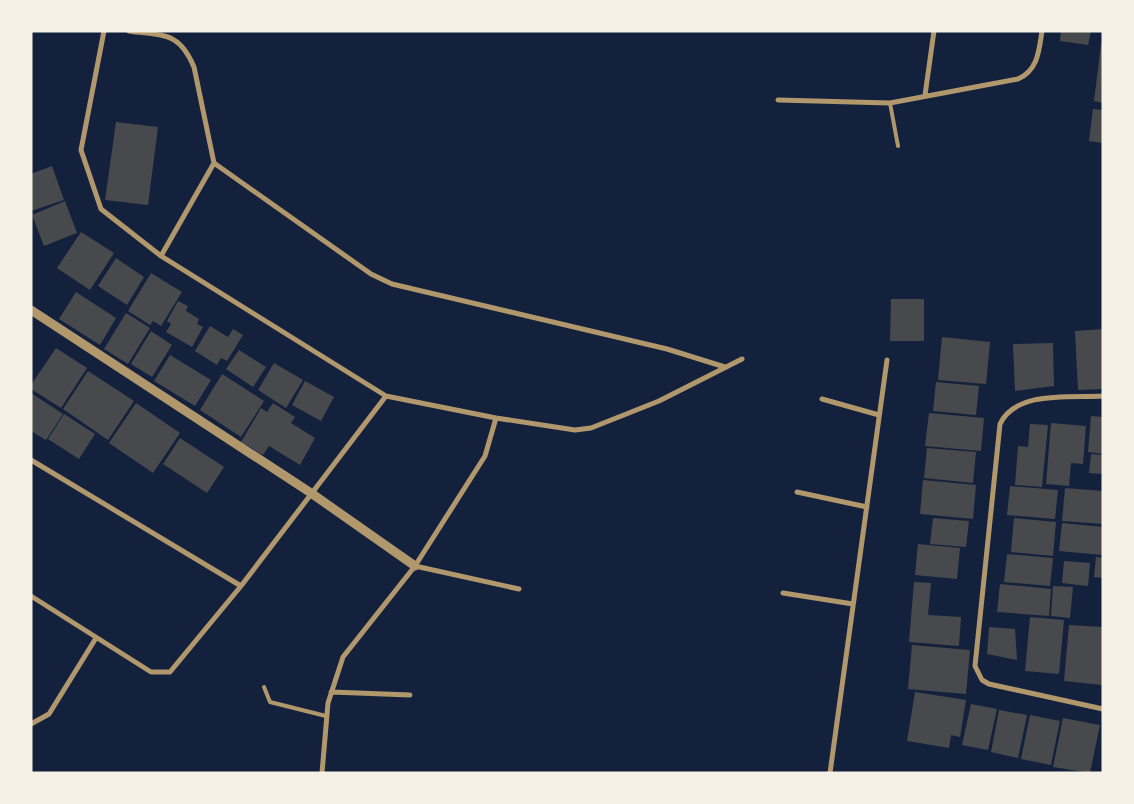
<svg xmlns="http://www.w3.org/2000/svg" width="1134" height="804" font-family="Overpass,sans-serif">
  <rect width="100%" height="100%" fill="#14213d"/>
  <path fill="#48494c" d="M1061,31h30l-3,14 -28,-4z
    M1101,44h2v59l-9,-2z
    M1093,109l10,1v33l-14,-2z
    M116,122l42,5 -10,78 -43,-5z
    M52,166l12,34 -33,11v-37z
    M65,201l12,32 -33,13 -12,-31z
    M81,232l33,21 -24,37 -33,-22z
    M116,258l28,19 -17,28 -29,-19z
    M151,273l31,19 -21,34 -8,-5 -3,4 -22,-14z
    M76,292l40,26 -16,27 -41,-26z
    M891,299h33v42h-34z
    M178,301l10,5 -2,5 13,8 -2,5 6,3 -11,20 -26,-15 5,-8 -4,-3z
    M126,313l24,15 -22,36 -24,-15z
    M210,326l18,11 5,-8 10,6 -16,26 -6,-3 -4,7 -22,-14z
    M1103,329v60l-25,1 -3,-59z
    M151,331l21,14 -20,32 -21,-13z
    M942,337l48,5 -4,42 -48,-4z
    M1053,343l1,43 -39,5 -2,-47z
    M56,348l31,20 -26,40 -30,-19v-4z
    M239,350l27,17 -13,20 -27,-18z
    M170,355l41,25 -16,26 -41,-25z
    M274,363l29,17 -17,28 -28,-18z
    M88,371l46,30 -26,39 -45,-31z
    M222,374l42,27 -23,36 -41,-27z
    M305,381l29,16 -13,24 -29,-16z
    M936,382l43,4 -3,29 -43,-4z
    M31,393l32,21 -17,26 -15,-9z
    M136,403l44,30 -27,40 -44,-30z
    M273,403l22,14 -4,6 24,15 -15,27 -31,-19 -6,9 -22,-13 20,-34 6,4z
    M929,413l55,5 -3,33 -56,-5z
    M64,414l31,20 -16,25 -31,-20z
    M1091,416l12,1v37l-15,-2z
    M1051,423l35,3 -3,38 -12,-1 -2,23 -23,-2z
    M1030,424l18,1 -6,62 -27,-2 3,-39 10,1z
    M180,438l44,29 -17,26 -44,-29z
    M927,448l49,4 -3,31 -49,-5z
    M1091,454l12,1v19l-14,-1z
    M923,480l53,5 -3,34 -53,-5z
    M1010,486l48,4 -3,29 -48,-4z
    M1065,488l38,3v33l-41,-3z
    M933,518l36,3 -3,26 -36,-3z
    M1014,518l42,4 -3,34 -42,-4z
    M1062,523l41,4v28l-44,-4z
    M918,544l42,4 -3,31 -42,-4z
    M1007,554l46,4 -3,28 -46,-4z
    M1096,557l7,1v20l-9,-1z
    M1064,561l26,2 -2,23 -26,-3z
    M914,582l17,1 -3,32 33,2 -2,29 -50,-4z
    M1000,584l51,5 -2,27 -52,-4z
    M1053,586l20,1 -3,31 -19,-2z
    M1030,617l34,3 -5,54 -34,-3z
    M1069,625l34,2 -1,58 -38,-4z
    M989,627l26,2 2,31 -30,-6z
    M912,645l58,5 -4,44 -58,-5z
    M915,692l51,8 -6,37 -9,-2 -2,13 -42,-7z
    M971,704l26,5 -9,41 -26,-5z
    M999,710l28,5 -9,43 -27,-6z
    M1030,715l30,6 -9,44 -30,-6z
    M1063,718l37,7 -10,48 -37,-6z"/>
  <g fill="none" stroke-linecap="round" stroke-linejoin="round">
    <path stroke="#b1986c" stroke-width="4" d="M890,103l8,43
      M264,687l6,15 56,14"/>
    <path stroke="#b1986c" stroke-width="5" d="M104,31l-23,119 20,59 60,47 225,140 110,22 79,12 16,-2 68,-27 83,-42
      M129,31c34,5 50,0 65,36l20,96
      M925,95l9,-64
      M778,100l112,3 128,-24c20,-9 21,-28 24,-48
      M214,163l157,111 21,10 275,65 58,18
      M161,256l53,-93
      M1103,396c-32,2 -87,-6 -103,28l-25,242 7,14 7,4 114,25
      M822,399l57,16
      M31,460l210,126
      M797,492l70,15
      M415,566l104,23
      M783,593l70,11
      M31,596l120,76h19l71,-86 145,-190
      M331,692l79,3
      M31,724l18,-10 47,-76
      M322,773l6,-70 15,-46 72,-91 70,-110 11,-38
      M830,773l57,-413"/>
    <path stroke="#b1986c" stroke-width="9" d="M31,310l280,183 104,73"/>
  </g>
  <rect width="1134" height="804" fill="none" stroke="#f6f1e7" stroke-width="65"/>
</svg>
